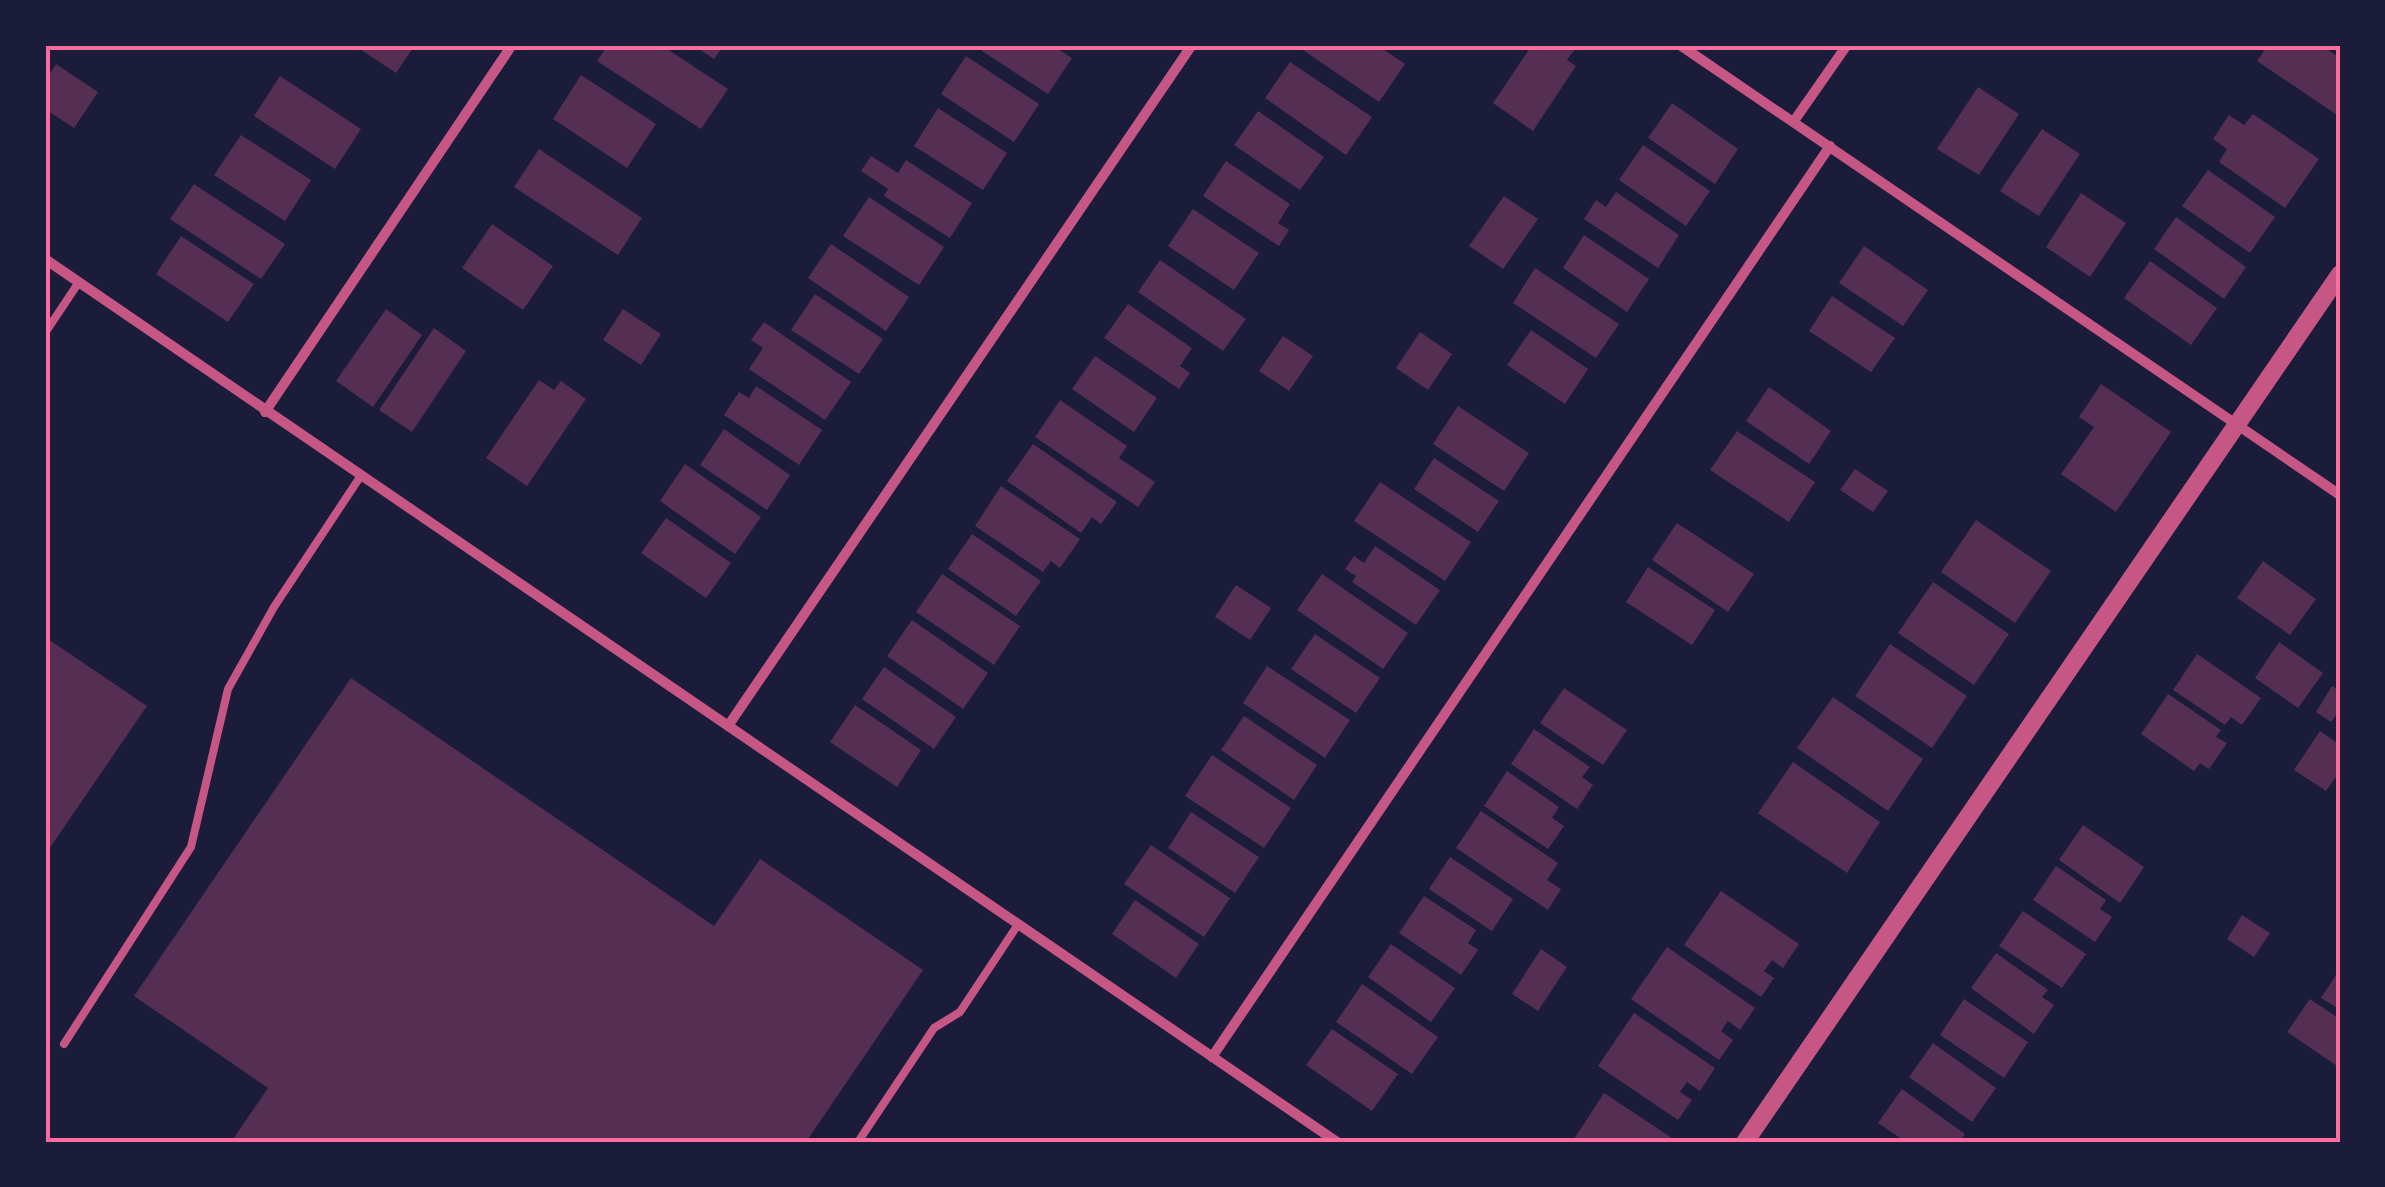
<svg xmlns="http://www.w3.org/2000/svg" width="2385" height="1187" font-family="'Asap Condensed',sans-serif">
  <rect width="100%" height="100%" fill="#1b1b3a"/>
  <path fill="#542f53" d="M354,45h61l-19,28z
    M608,45h53l67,44 -27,40 -104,-68z
    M693,45h31l-10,14z
    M986,45h66l20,13 -24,36 -66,-43z
    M1303,45h74l28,19 -26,38 -79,-54z
    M1532,45h36l7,4 -8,11 9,6 -43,65 -40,-28z
    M2268,45h53l19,13v59l-83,-56z
    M966,56l73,48 -25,38 -73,-48z
    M1290,62l82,55 -26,38 -81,-57z
    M56,64l42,28 -24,36 -29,-19v-28z
    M581,75l75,49 -29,44 -74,-49z
    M280,76l81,53 -26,40 -81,-53z
    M1978,87l41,27 -40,61 -42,-26z
    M1672,103l66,46 -23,35 -67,-46z
    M938,108l69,45 -24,37 -69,-44z
    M1258,111l66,46 -24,33 -66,-45z
    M2253,114l66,45 -34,49 -66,-46 8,-13 -14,-10 16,-24 15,10z
    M2042,129l38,25 -41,62 -39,-25z
    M241,135l70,45 -26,41 -71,-46z
    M1643,145l67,46 -24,35 -67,-46z
    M539,149l103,69 -24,37 -104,-68z
    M871,156l27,17 8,-13 66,43 -22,35 -66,-42 4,-7 -27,-18z
    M1226,161l64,43 -12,19 11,7 -10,16 -76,-50z
    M2208,170l67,47 -25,36 -68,-47z
    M194,184l91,60 -24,35 -91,-60z
    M1616,192l63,43 -21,33 -74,-49 12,-19 10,7z
    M2081,193l45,30 -36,54 -44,-30z
    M1504,196l34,23 -35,50 -34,-23z
    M869,197l75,50 -25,38 -76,-49z
    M1193,209l66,44 -25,37 -66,-44z
    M2176,217l70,50 -22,32 -70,-50z
    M492,224l61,42 -30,44 -61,-42z
    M1584,235l65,44 -22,33 -64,-44z
    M181,236l73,48 -26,38 -72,-48z
    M831,244l78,53 -23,34 -78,-53z
    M1864,246l64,44 -25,36 -64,-43z
    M1160,260l86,59 -23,32 -85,-59z
    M2150,261l67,47 -26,37 -67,-47z
    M1535,268l84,56 -23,34 -83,-55z
    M815,294l68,45 -24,35 -68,-44z
    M1832,296l63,42 -24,34 -62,-41z
    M1128,304l64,44 -12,18 10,7 -11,16 -75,-51z
    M386,309l36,26 -49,72 -37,-26z
    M623,309l38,25 -20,31 -38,-25z
    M764,322l87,60 -26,38 -76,-51 14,-21 -12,-8z
    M434,328l32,23 -54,81 -33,-22z
    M1531,330l57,39 -23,35 -58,-39z
    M1420,332l32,22 -24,36 -32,-22z
    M1283,336l30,20 -24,35 -30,-20z
    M1095,356l62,42 -23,34 -62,-43z
    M539,380l15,10 7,-9 25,18 -59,87 -41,-28z
    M2101,384l70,48 -55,80 -55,-38 33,-47 -15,-10z
    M756,386l66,44 -23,35 -75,-50 15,-23 10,6z
    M1769,387l62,44 -22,33 -63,-43z
    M1060,400l67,46 -8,12 36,24 -17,25 -103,-70z
    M1458,406l71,47 -25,38 -71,-47z
    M724,429l66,46 -23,35 -67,-45z
    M1737,431l78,51 -26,40 -79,-52z
    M1033,444l84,58 -16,22 -9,-7 -11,16 -74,-52z
    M1434,458l65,43 -21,31 -64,-43z
    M685,464l76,53 -26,37 -75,-53z
    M1855,469l33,22 -15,21 -33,-22z
    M1380,482l91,60 -26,39 -91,-60z
    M1001,486l79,53 -20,29 -9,-7 -8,11 -68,-46z
    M666,518l65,45 -25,35 -65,-45z
    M1976,520l75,51 -36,52 -74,-51z
    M1677,523l77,51 -26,38 -76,-52z
    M972,534l69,47 -25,35 -68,-47z
    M1375,546l65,44 -24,35 -64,-43 4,-6 -11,-7 9,-13 10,7z
    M2263,561l53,38 -26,36 -53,-37z
    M1648,567l67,43 -23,35 -66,-43z
    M942,574l78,52 -26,39 -78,-53z
    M1322,574l86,59 -25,36 -86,-59z
    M1933,582l76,52 -35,51 -76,-52z
    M1236,585l35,23 -21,32 -35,-23z
    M912,620l76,53 -25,36 -76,-53z
    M1315,634l65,44 -24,35 -65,-44z
    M45,637l102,69 -102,149z
    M2279,642l44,31 -25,35 -43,-30z
    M1890,644l77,52 -35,52 -77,-52z
    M2197,654l64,44 -19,27 -11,-8 -6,8 -52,-35z
    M1267,666l83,54 -25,38 -82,-55z
    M884,667l72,50 -22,32 -72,-50z
    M351,678l363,248 46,-67 163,111 -117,172h-575l37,-54 -134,-92z
    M2332,686l8,5v18l-9,13 -15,-10z
    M1564,688l63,42 -24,35 -63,-42z
    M2168,694l53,36 -5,7 11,6 -18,26 -9,-6 -6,8 -53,-37z
    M1833,697l90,62 -35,52 -91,-63z
    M855,705l66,45 -24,37 -67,-45z
    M1244,716l73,49 -23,35 -73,-50z
    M1534,729l56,38 -8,10 11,8 -16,24 -66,-45z
    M2320,731l20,14v26l-14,20 -32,-21z
    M1212,755l79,53 -27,40 -79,-52z
    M1793,762l87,60 -33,51 -89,-60z
    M1507,771l52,36 -7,11 12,8 -16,23 -64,-43z
    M1481,811l77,52 -11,17 14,9 -13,21 -92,-62z
    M1191,812l68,45 -24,36 -67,-45z
    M2083,825l61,42 -24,36 -61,-43z
    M1151,845l79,53 -26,39 -80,-53z
    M1450,857l63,42 -21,32 -63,-42z
    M2056,866l50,34 -6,9 12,8 -17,25 -62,-42z
    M1721,891l78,53 -16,24 -11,-8 -8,11 10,7 -13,19 -77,-52z
    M1424,896l52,34 -8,13 10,7 -17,25 -62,-42z
    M1135,900l64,44 -23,34 -64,-44z
    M2023,911l63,43 -24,34 -63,-42z
    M2242,915l28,18 -16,24 -27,-18z
    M1391,944l64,44 -24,34 -63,-45z
    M1667,947l88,61 -15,22 -12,-9 -7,10 12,9 -14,20 -88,-61z
    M1541,949l26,18 -29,44 -26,-17z
    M1996,953l52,37 -6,7 12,8 -20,29 -63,-46z
    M2340,969v41l-19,-12z
    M1362,984l76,53 -26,37 -76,-52z
    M1964,999l64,43 -24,36 -64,-43z
    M2310,999l30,20v49l-53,-36z
    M1634,1013l81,55 -15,23 -13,-9 -7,10 12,8 -14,20 -80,-54z
    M1332,1029l66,45 -26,37 -66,-46z
    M1933,1043l63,45 -24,34 -63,-45z
    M1902,1089l63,45 -5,8h-54l-28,-19z
    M1604,1093l74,49h-106z"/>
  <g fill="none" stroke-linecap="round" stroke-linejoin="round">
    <path stroke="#c65784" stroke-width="8" d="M45,333l34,-51
      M64,1044l127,-197 37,-158 46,-82 86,-130
      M858,1142l76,-114 26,-16 57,-86"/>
    <path stroke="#c65784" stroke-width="10" d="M1680,45l660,450
      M1794,121l53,-76
      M45,259l1292,883
      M265,412l247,-367
      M728,726l464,-681
      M1212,1057l618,-911"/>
    <path stroke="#c65784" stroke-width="18" d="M1745,1142l595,-868"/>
  </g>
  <rect width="2385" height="1187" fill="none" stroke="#1b1b3a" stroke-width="95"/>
  <rect x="48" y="48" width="2290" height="1092" fill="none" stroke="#ff6b9d" stroke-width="4"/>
</svg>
